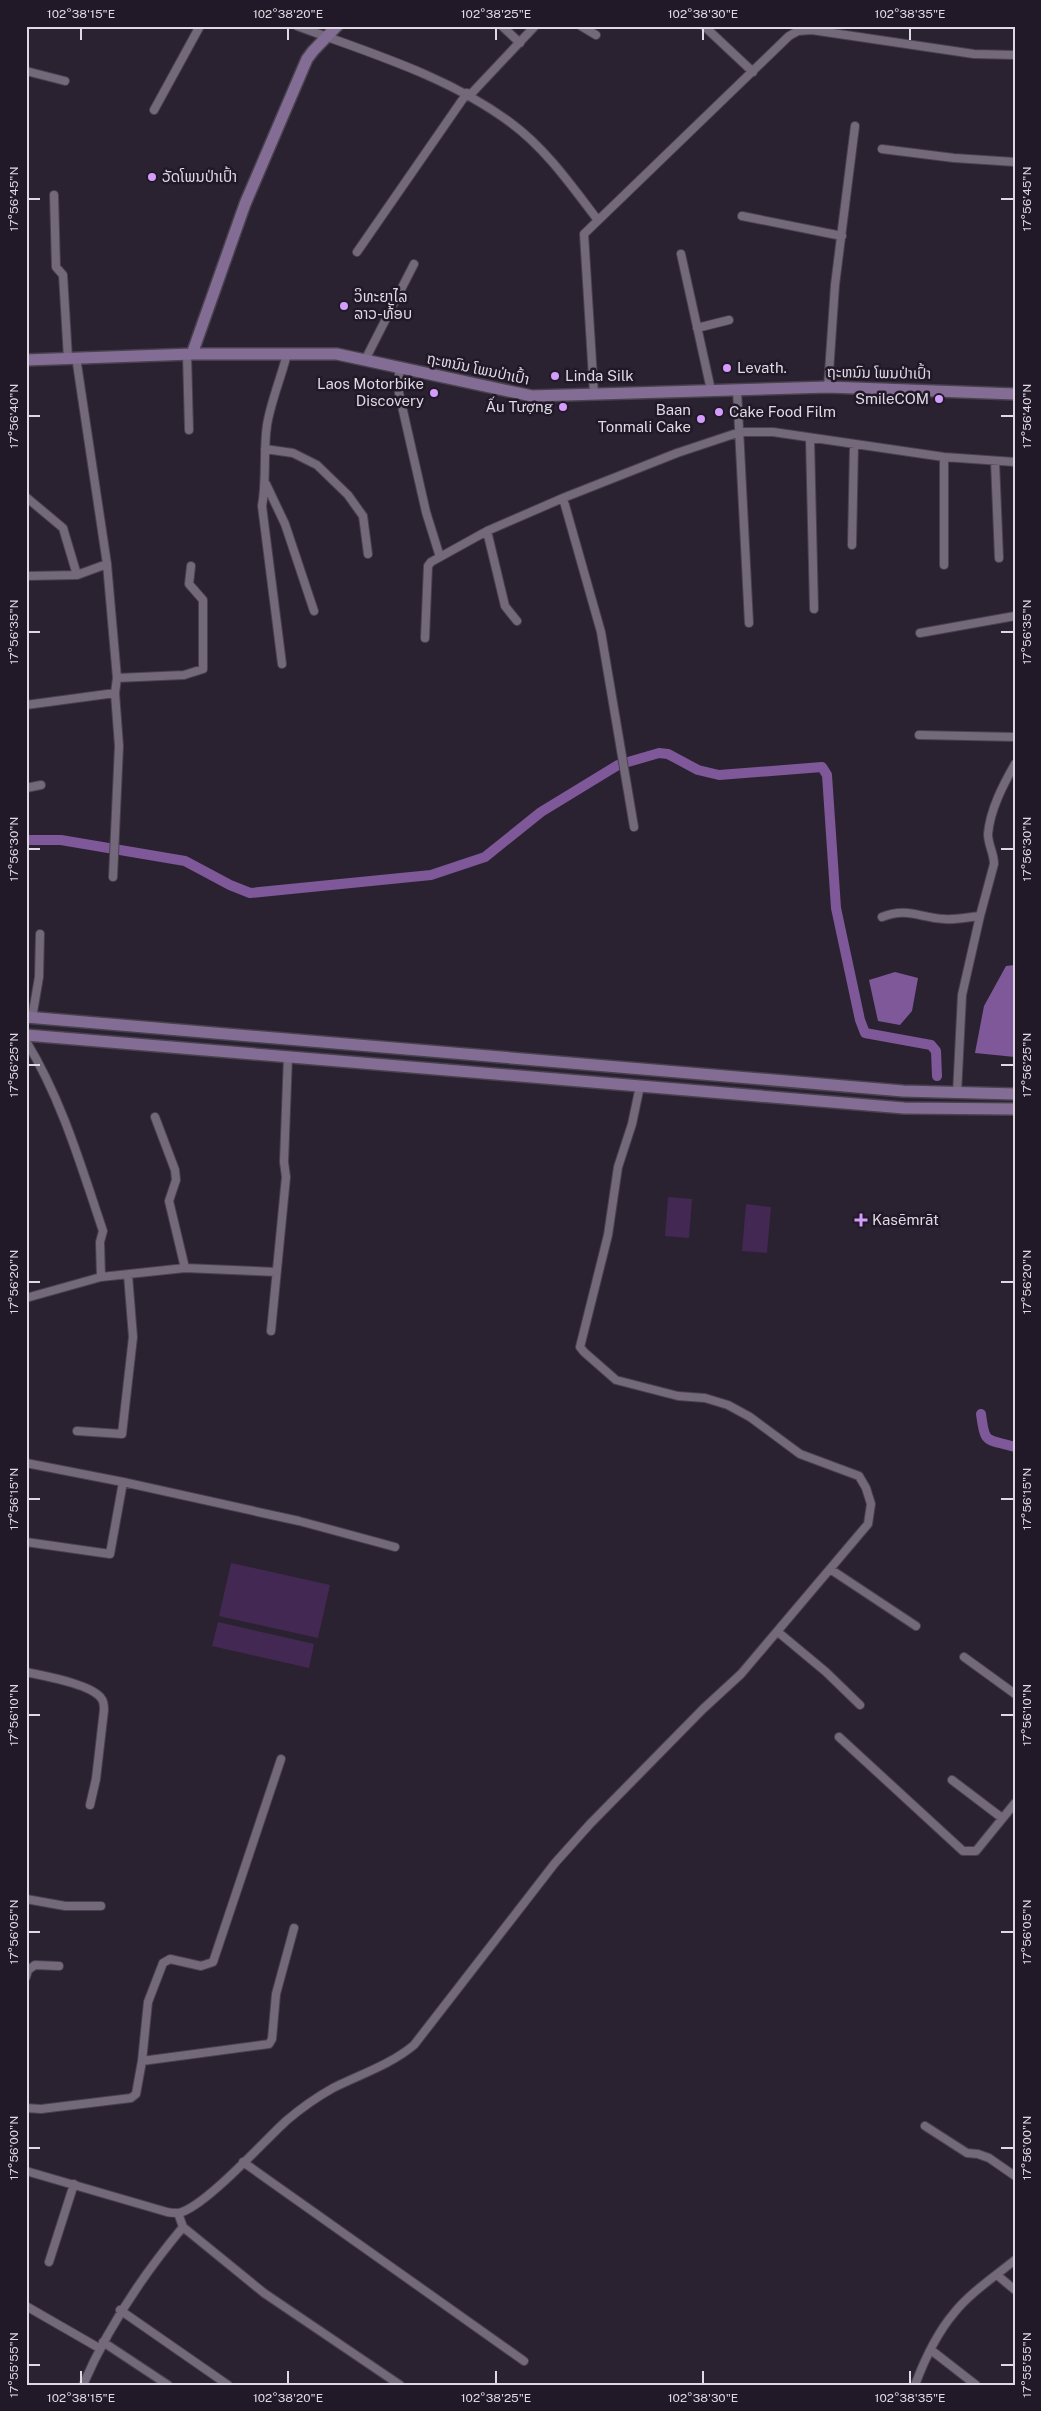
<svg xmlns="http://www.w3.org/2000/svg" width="1041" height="2411" font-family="'Public Sans','Noto Sans Lao',sans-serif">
  <rect width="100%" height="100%" fill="#2b2231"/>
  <path fill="#422852" d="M668,1197l24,2 -3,39 -24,-2z
    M746,1204l25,3 -4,46 -25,-2z
    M231,1563l99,22 -12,53 -99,-22z
    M218,1622l48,11 -5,21 5,-21 48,11 -5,24 -97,-22z"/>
  <path fill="#7f589a" d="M1015,965v92l-40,-4 9,-47 22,-40z
    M895,972l23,6 -6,33 -12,14 -22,-4 -9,-41z"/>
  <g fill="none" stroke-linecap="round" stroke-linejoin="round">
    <path stroke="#7f589a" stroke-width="10" d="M628,762l31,-9 9,1 30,16 21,5 103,-8 5,8 9,133 24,112 5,13 66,12 5,6 1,25
      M26,840h35l124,21 45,24 20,8 181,-18 54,-18 56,-45 77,-47
      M981,1414c4,32 5,24 34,33"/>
    <defs>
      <path id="street" d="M297,26c73,27 151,50 214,97 35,26 60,62 86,96
        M502,26l18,17
        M581,26l15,9
        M704,26l49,46
        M26,71l39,10
        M470,95l65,-69
        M154,110l46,-84
        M882,149l72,9 61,4
        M54,195l2,72 7,8 5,83
        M742,216l100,20
        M357,252l110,-159
        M681,254l30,136
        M697,328l32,-8
        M187,354l2,76
        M76,357l31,207 10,114 -2,15 4,53 -6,131
        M365,360l49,-96
        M399,367v26l27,119 14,45
        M828,387l7,-102 20,-159
        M737,390l12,233
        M594,394l-10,-160 205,-198 9,-5 14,-1 162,24 41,1
        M810,439l4,170
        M265,449l28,4 24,12 31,30 15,21 5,38
        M944,457v108
        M995,461l4,97
        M266,484l19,40 29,87
        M26,497l37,31 14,47 30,-11
        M563,498l38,134 33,195
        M487,531l18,75 12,15
        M852,545l2,-100
        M26,576l51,-1
        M920,633l95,-17
        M425,638l3,-72 3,-4 56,-31 76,-33 114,-45 63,-21h33l171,25 71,5
        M282,664l-20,-158c5,-27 1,-54 5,-81 4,-24 14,-47 20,-71
        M117,678l67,-3 19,-6v-69l-14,-16 2,-18
        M26,705l89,-12
        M919,735l96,2
        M26,788l15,-3
        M882,917c26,-10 38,1 62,2 12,1 24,-2 36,-3
        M32,1018l7,-41 1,-43
        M26,1041c36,59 55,125 77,190l-3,11 1,35
        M957,1094l5,-99 18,-79 14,-52c0,-11 -6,-19 -6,-30 2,-24 15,-49 27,-70
        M155,1117l20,53 1,10 -7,21 16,67
        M26,1298l75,-21 84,-9 91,4
        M271,1331l15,-154 -2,-15 4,-106
        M77,1431l45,3 11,-97 -5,-62
        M26,1463l97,19 -13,72 -84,-12
        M123,1482l176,39 96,26
        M830,1569l86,57
        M778,1632l48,40 34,33
        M964,1657l51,37
        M26,1672c18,4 65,12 75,26 3,3 3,8 3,12l-8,69 -6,26
        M839,1737l124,114h13l39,-48
        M952,1780l50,38
        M26,1899l39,7h36
        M26,1977l2,-7 7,-5 24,1
        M142,2061l127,-17 3,-5 4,-45 18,-66
        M26,2108l15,1 90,-11 5,-4 6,-33 6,-59 15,-39 7,-4 31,7 12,-4 68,-203
        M925,2126l42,27 11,1 11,4 26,18
        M243,2162l281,199
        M26,2171l141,41c4,1 8,1 12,1 26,-6 85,-72 107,-92 14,-12 31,-24 47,-33 28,-14 57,-23 81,-43l141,-182 35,-39 113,-115 38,-35 127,-150 3,-20 -5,-16 -7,-12 -59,-22 -50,-37 -22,-12 -23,-7 -27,-2 -62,-16 -32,-28 -4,-5 28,-112 10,-68 14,-43 8,-38
        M183,2227l81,66 136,92
        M49,2262l25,-78
        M997,2275l18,15
        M26,2306l73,42
        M120,2310l108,75
        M103,2342l65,43
        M931,2350l45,35
        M83,2385c25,-58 59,-109 100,-158l-5,-14
        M915,2385c9,-24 22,-52 39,-72 16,-20 40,-36 61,-53"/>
      <path id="secondary" d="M192,354l53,-150 62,-145 6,-8 24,-25
        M26,360l166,-6h145l195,42 296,-9 187,7
        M26,1017l877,74 112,3
        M26,1035l878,73 111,1"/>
    </defs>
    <use href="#street" stroke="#48414e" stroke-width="10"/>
    <use href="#secondary" stroke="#48414e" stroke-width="14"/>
    <use href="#street" stroke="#73697a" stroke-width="8"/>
    <use href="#secondary" stroke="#846d94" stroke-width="11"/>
  </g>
  <path fill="none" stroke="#dfd9e3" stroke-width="2" d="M81,28v12M288,28v12M496,28v12M703,28v12M910,28v12M28,199h12M1001,199h13M28,416h12M1001,416h13M28,632h12M1001,632h13M28,849h12M1001,849h13M28,1065h12M1001,1065h13M28,1282h12M1001,1282h13M28,1499h12M1001,1499h13M28,1715h12M1001,1715h13M28,1932h12M1001,1932h13M28,2148h12M1001,2148h13M28,2365h12M1001,2365h13M81,2371v13M288,2371v13M496,2371v13M703,2371v13M910,2371v13"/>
  <g fill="#d49cfb" stroke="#211927" stroke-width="2">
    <circle cx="152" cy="177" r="5"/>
    <circle cx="344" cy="306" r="5"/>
    <circle cx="727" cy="368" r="5"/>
    <circle cx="555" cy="376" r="5"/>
    <circle cx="434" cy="393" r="5"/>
    <circle cx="939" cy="399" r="5"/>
    <circle cx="563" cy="407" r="5"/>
    <circle cx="719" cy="412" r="5"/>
    <circle cx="701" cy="419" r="5"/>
    <path d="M858.5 1212.5h5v5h5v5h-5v5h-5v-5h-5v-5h5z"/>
  </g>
  <g text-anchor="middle" stroke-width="5" stroke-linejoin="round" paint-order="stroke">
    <g font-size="15" fill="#dfd9e3" stroke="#211927" text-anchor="start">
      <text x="162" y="182">ວັດໂພນປ່າເປົ້າ</text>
      <text x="354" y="302">ວິທະຍາໄລ<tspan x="354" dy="17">ລາວ-ທ້ັອບ</tspan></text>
      <text x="737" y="373">Levath.</text>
      <text x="565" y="381">Linda Silk</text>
      <text x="424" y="389" text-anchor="end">Laos Motorbike<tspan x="424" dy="17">Discovery</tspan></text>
      <text x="929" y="404" text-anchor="end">SmileCOM</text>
      <text x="553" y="412" text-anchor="end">Ấu Tượng</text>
      <text x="691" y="415" text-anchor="end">Baan<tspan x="691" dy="17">Tonmali Cake</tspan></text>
      <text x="729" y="417">Cake Food Film</text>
      <text x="872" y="1225">Kasēmrāt</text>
    </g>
    <g font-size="15" fill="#dfd9e3" stroke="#211927">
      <text transform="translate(478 369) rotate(12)" y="5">ຖະຫນົນ ໂພນປ່າເປົ້າ</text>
      <text transform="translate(879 373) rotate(1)" y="5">ຖະຫນົນ ໂພນປ່າເປົ້າ</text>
    </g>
  </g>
  <rect width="1041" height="2411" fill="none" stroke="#211927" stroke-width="55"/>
  <rect x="28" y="28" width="986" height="2356" fill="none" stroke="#dfd9e3" stroke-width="2"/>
  <g font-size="12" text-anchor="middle" fill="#dfd9e3">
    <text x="81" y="18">102°38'15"E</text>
    <text x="288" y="18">102°38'20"E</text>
    <text x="496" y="18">102°38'25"E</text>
    <text x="703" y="18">102°38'30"E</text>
    <text x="910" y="18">102°38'35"E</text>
    <text transform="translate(14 199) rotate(-90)" y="4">17°56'45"N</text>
    <text transform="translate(1027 199) rotate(-90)" y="4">17°56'45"N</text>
    <text transform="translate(14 416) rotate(-90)" y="4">17°56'40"N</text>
    <text transform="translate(1027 416) rotate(-90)" y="4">17°56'40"N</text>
    <text transform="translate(14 632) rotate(-90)" y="4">17°56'35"N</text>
    <text transform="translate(1027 632) rotate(-90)" y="4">17°56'35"N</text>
    <text transform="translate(14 849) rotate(-90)" y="4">17°56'30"N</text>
    <text transform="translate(1027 849) rotate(-90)" y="4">17°56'30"N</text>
    <text transform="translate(14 1065) rotate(-90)" y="4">17°56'25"N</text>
    <text transform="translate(1027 1065) rotate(-90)" y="4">17°56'25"N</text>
    <text transform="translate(14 1282) rotate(-90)" y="4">17°56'20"N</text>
    <text transform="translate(1027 1282) rotate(-90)" y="4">17°56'20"N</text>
    <text transform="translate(14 1499) rotate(-90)" y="4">17°56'15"N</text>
    <text transform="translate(1027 1499) rotate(-90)" y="4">17°56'15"N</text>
    <text transform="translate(14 1715) rotate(-90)" y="4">17°56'10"N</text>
    <text transform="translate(1027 1715) rotate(-90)" y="4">17°56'10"N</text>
    <text transform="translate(14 1932) rotate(-90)" y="4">17°56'05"N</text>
    <text transform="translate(1027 1932) rotate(-90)" y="4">17°56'05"N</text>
    <text transform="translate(14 2148) rotate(-90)" y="4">17°56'00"N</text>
    <text transform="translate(1027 2148) rotate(-90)" y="4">17°56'00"N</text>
    <text transform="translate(14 2365) rotate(-90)" y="4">17°55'55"N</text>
    <text transform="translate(1027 2365) rotate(-90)" y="4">17°55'55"N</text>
    <text x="81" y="2402">102°38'15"E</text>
    <text x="288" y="2402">102°38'20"E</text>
    <text x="496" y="2402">102°38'25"E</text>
    <text x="703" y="2402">102°38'30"E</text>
    <text x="910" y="2402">102°38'35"E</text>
  </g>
</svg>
